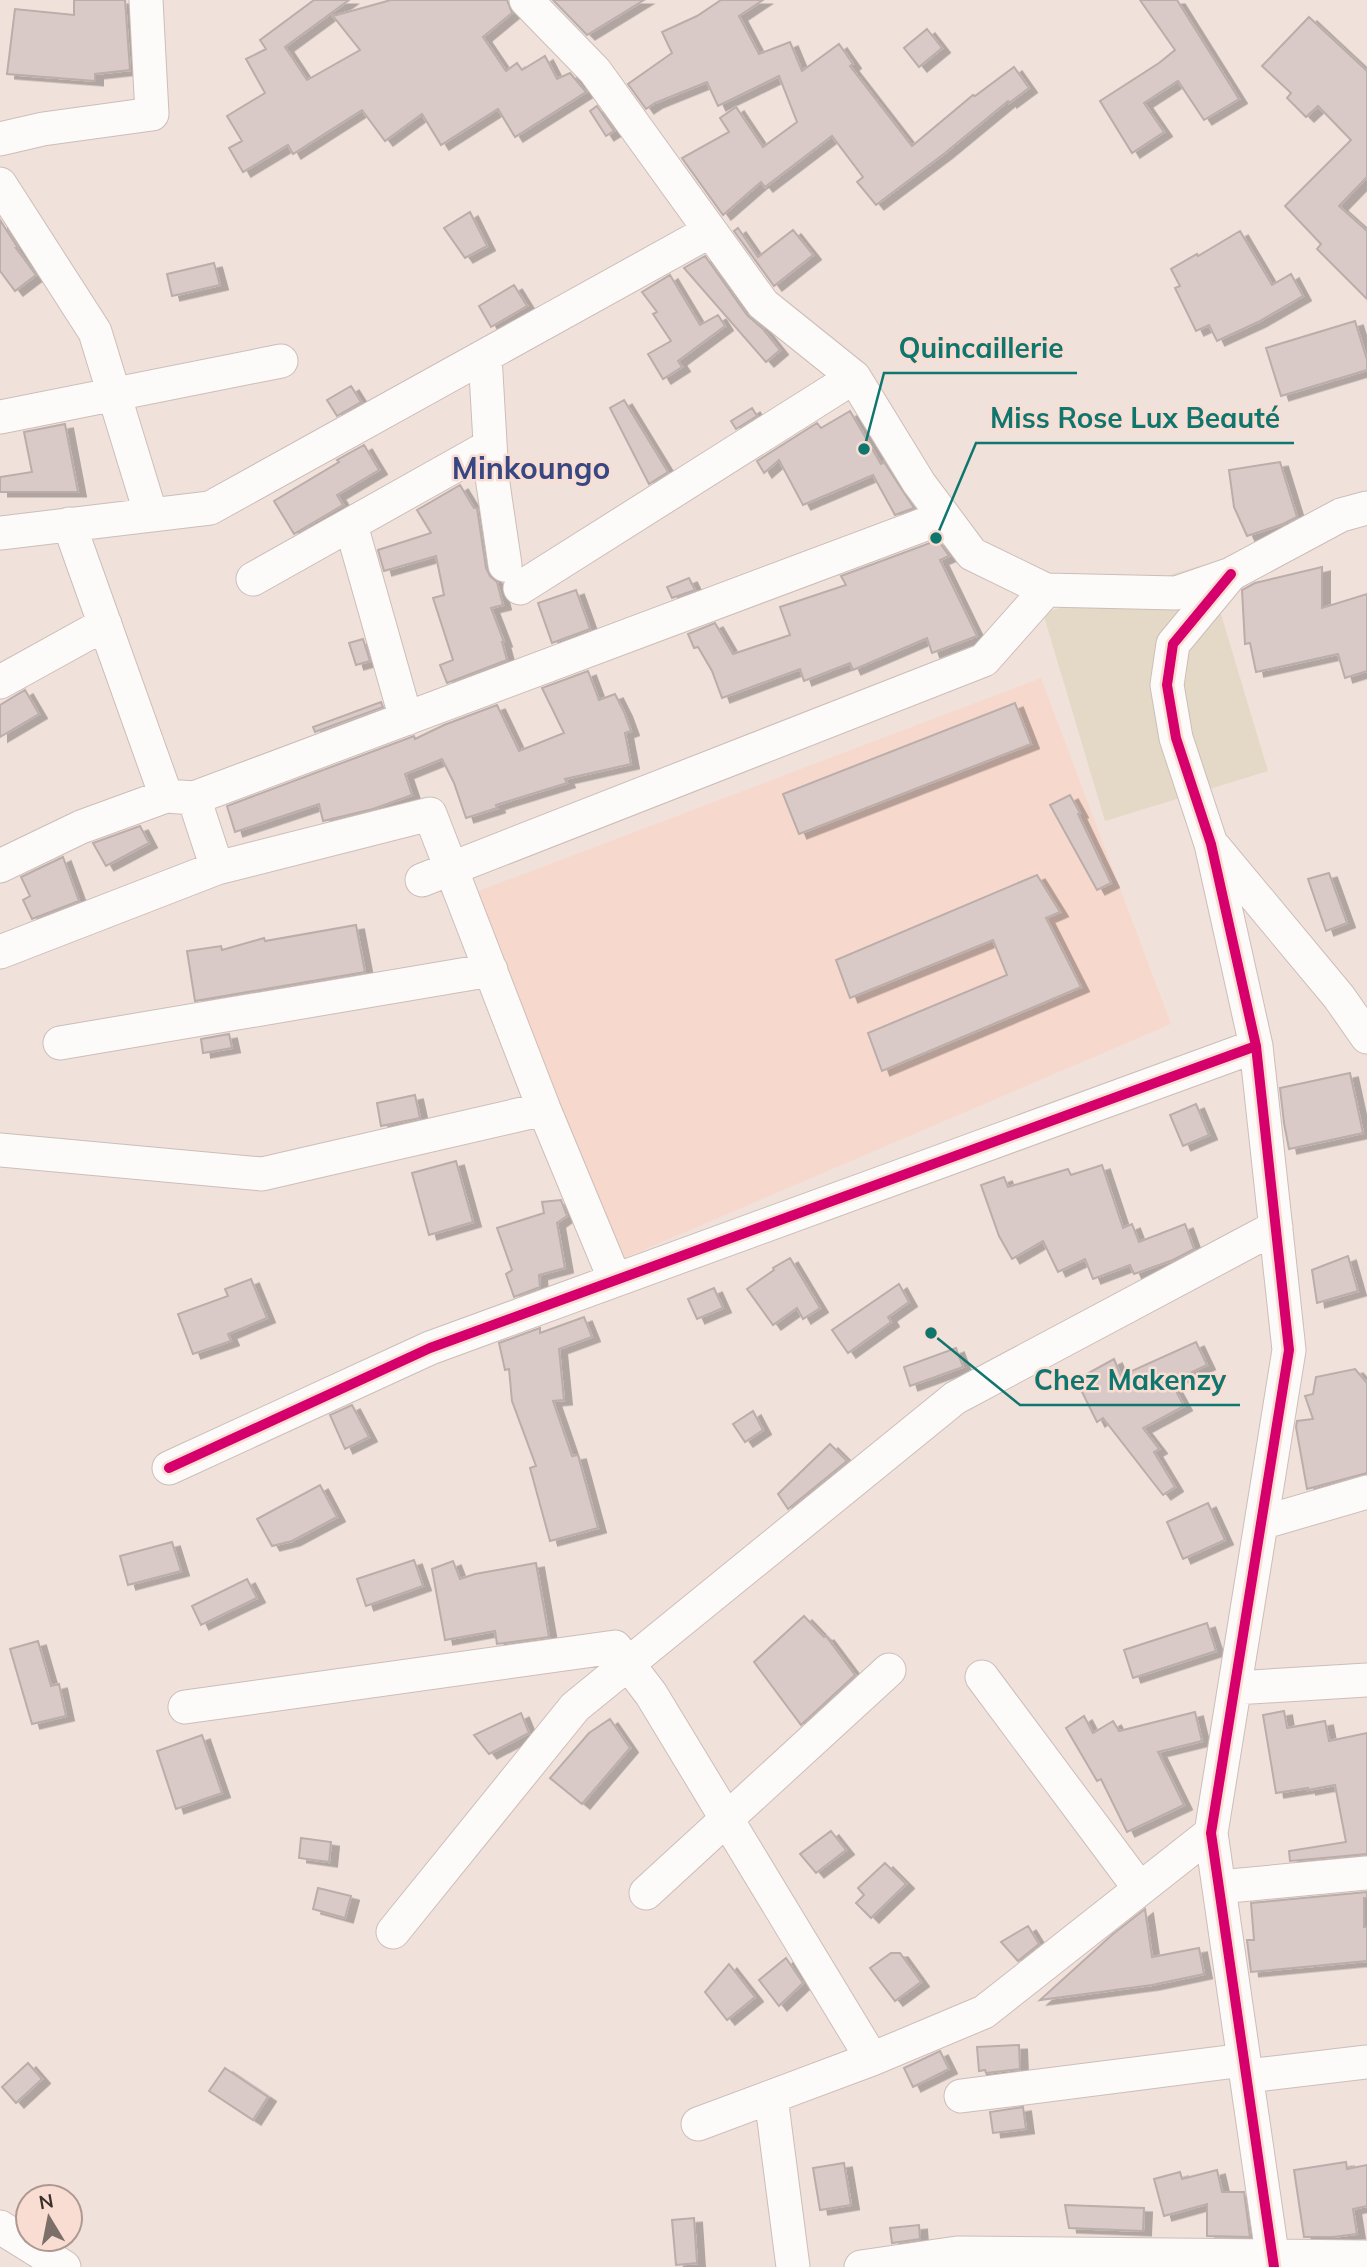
<svg xmlns="http://www.w3.org/2000/svg" width="1367" height="2267" font-family="Mulish,sans-serif">
  <defs>
    <filter id="shadow"><feDropShadow dx="8" dy="4.5" stdDeviation="0" flood-color="#0004"/></filter>
  </defs>
  <rect width="100%" height="100%" fill="#f1e1db"/>
  <path fill="#f7d8cc" d="M1041,678l130,346 -549,235 -146,-367z"/>
  <path fill="#e4d9c6" d="M1206,564l62,207 -163,50 -62,-208z"/>
  <path fill="#d9cac8" stroke="#bbadaa" stroke-width="2" filter="url(#shadow)" d="M74,0h51l5,70 -35,4v7l-88,-7 8,-65 59,6z
    M314,0h35l-64,47 22,33 53,-30 -27,-34 58,-16h116l5,13 -29,24 23,34 11,-8 5,7 23,-14 12,23 13,-6 16,19 -71,45 -17,-28 -57,36 -19,-31 -37,27 -23,-31 -69,44 -5,-9 -45,27 -14,-24 13,-7 -15,-25 38,-23 -19,-34 20,-10 -6,-9z
    M553,0h91l-57,35z
    M721,0h42l-24,16 20,38 31,-12 12,29 37,-27 14,20 -3,2 62,80 61,-51 2,1 39,-29 15,21 -20,15 -1,-2 -63,52 -69,52 -19,-23 6,-5 -31,-41 -67,51 -4,-5 -38,33 -41,-57 47,-26 -9,-14 16,-11 27,40 34,-25 -18,-46 -61,30 -11,-24 -52,21 -9,6 -18,-25 44,-31 -10,-21 35,-16z
    M1140,0h37l62,99 -35,21 -26,-39 -34,22 20,29 -32,21 -32,-52 59,-38 16,-13z
    M1309,17l58,54v106l-28,29 28,25v68l-50,-50 4,-5 -36,-38 66,-66 -33,-34 -12,11 -19,-19 4,-5 -29,-27z
    M927,29l15,19 -23,19 -15,-19z
    M597,106l17,25 -8,5 -16,-25z
    M470,212l17,34 -22,12 -21,-30z
    M0,220l18,28h-2l20,27 -21,16 -15,-20z
    M738,228l20,29 35,-27 20,25 -39,31 -40,-55z
    M1240,231l32,54 19,-11 12,22 -45,26 -41,19 -8,-16 -13,6 -21,-43 5,-2 -9,-17 26,-15 1,2z
    M705,256l42,59 16,14 17,21 -14,12 -82,-94z
    M214,263l6,22 -48,11 -5,-22z
    M670,275l30,50 18,-10 7,11 -47,35 4,6 -19,12 -15,-25 23,-13 -18,-27 4,-2 -15,-20z
    M514,285l13,21 -36,21 -12,-21z
    M1355,321l12,39v10l-86,26 -15,-48z
    M351,386l10,16 -24,14 -10,-16z
    M624,400l44,72 -19,12 -39,-76z
    M752,408l5,8 -21,13 -5,-8z
    M850,411l31,53 3,-2 30,46 -19,7 -22,-40 -70,30 -24,-45 -15,13 -7,-12 60,-38 4,5z
    M65,424l13,68h-78v-15l32,-5 -8,-40z
    M364,445l15,25 -42,25 6,10 -49,29 -20,-33 65,-39 -2,-2z
    M1280,462l17,55 -14,7 -36,12 -13,-29 -5,-37z
    M460,485l14,23h3l9,60 4,8 7,6 6,23 -12,3 13,34h-2l5,18 -60,23 -7,-18 13,-5 -20,-62 11,-3 -8,-39 -52,15 -6,-21 53,-17 -14,-23z
    M938,540l11,16 -9,4 37,76 -45,17 -5,-15 -74,32 -3,-7 -46,18 -4,-12 -78,29 -10,-27 -14,-24 -4,1 -6,-14 27,-11 18,31 57,-19 -10,-28 66,-22 -5,-9z
    M1322,567v41l45,-14v77l-22,7 -7,-24 -82,18 -6,-29 -5,1 -3,-54 13,-7z
    M689,578l6,12 -23,8 -5,-11z
    M576,590l14,39 -38,14 -14,-40z
    M363,639l7,22 -14,4 -7,-22z
    M588,671l11,29 16,-6 9,18 7,19 -6,2 6,31 -66,15 2,4 -71,22 1,3 -31,10 -12,-35 -12,-24 -37,15 7,21 -39,14 -50,12 -4,-17 -84,28 -8,-26 187,-70 1,3 29,-14 53,-20 22,46 45,-18 -22,-45z
    M25,690l14,24 -39,23v-32z
    M381,702l2,5 -68,25 -2,-5z
    M1015,703l16,41 -232,90 -16,-40z
    M1070,795l10,18 -2,1 33,69 -14,7 -47,-85z
    M140,826l9,17 -43,23 -13,-23z
    M63,857l16,44 -47,18 -9,-19 7,-4 -9,-19z
    M1329,873l18,50 -21,8 -18,-52z
    M1037,875l23,37 -14,6 35,69 -199,84 -14,-38 139,-58 -14,-35 -143,58 -14,-38z
    M356,925l9,47 -170,29 -8,-50 34,-5 1,4 42,-12 1,3z
    M229,1034l3,14 -29,5 -2,-14z
    M1350,1073l13,60 -74,16 -5,-26 -4,-35z
    M415,1095l5,23 -39,8 -4,-23z
    M1196,1104l13,31 -26,11 -13,-31z
    M456,1161l17,61 -44,13 -17,-62z
    M1102,1165l21,63 9,-4 7,18 46,-18 9,25 -21,11 -39,14 -4,-9 -37,14 -8,-20 -27,13 -15,-31 -31,18 -13,-23 -18,-51 23,-8 4,10 60,-18 3,6z
    M561,1200l6,16 -10,7 8,45 -26,7 1,12 -26,10 -8,-23 6,-4 -15,-42 47,-15 -2,-11z
    M1348,1256l10,35 -41,12 -5,-33z
    M790,1258l30,50 -17,11 -6,-11 -24,17 -26,-36 27,-19 -1,-2z
    M251,1279l16,39 -39,16 3,7 -38,13 -15,-40 50,-18 -3,-7z
    M899,1284l10,18 -21,15 3,5 -43,31 -16,-23z
    M714,1288l9,20 -26,11 -9,-20z
    M584,1317l8,20 -33,12 5,51 -11,1 19,55 6,-1 20,73 -48,13 -20,-73 6,-2 -24,-65 -3,-32 -4,1 -6,-27 41,-15v5z
    M1196,1342l11,23 -36,17 13,24 -41,22 16,21 -5,3 21,35 -12,8 -60,-77 -6,4 -21,-42 38,-21 7,17z
    M956,1348l7,19 -53,19 -6,-19z
    M1355,1369l12,14v90l-60,16 -11,-62 1,-6 16,-2 -8,-23 8,-2 3,-17z
    M352,1405l17,32 -24,12 -15,-34z
    M753,1411l10,19 -18,12 -12,-18z
    M830,1444l17,17 -59,48 -10,-15z
    M320,1485l17,32 -45,24 -20,5 -15,-27z
    M1208,1503l17,37 -42,19 -16,-37z
    M172,1542l9,29 -53,14 -8,-29z
    M414,1560l9,26 -57,20 -9,-27z
    M453,1561l7,18 15,-5 61,-11 13,74 -52,7 -2,-13 -50,9 -13,-71z
    M247,1579l10,19 -56,27 -9,-19z
    M804,1616l20,21 2,-1 29,39 -54,50 -47,-63z
    M1207,1623l9,28 -83,27 -9,-28z
    M38,1641l13,45 8,-2 7,32 -34,8 -22,-75z
    M1284,1711l3,17 38,-7 4,20 38,-8v121l-77,7 -1,-10 57,-9 -11,-57 -27,5v-2l-32,5 -13,-78z
    M1195,1712l7,29 -44,11 26,53 -57,27 -26,-53 -4,2 -31,-53 18,-12 9,17 20,-12 6,10z
    M521,1713l8,20 -40,21 -15,-19z
    M610,1719l20,29 -48,56 -32,-26 39,-45z
    M202,1735l20,58 -46,16 -19,-58z
    M831,1831l15,19 -30,23 -16,-19z
    M301,1838l30,4 -2,20 -30,-4z
    M885,1863l21,21 -35,34 -15,-15 8,-8 -6,-7z
    M318,1888l33,8 -6,22 -32,-9z
    M1367,1892v6h-3v29h3v34l-116,11 -4,-32h7l-3,-37z
    M1145,1909l7,48 47,-9 5,26 -52,11 -112,15 73,-66z
    M1028,1926l11,18 -21,17 -17,-19z
    M891,1953h9l21,29 -26,19 -25,-33z
    M786,1958l17,25 -24,23 -20,-26z
    M729,1964l26,33 -28,23 -22,-28z
    M1019,2045l1,24 -34,4 -1,-3 -6,1 -2,-24z
    M940,2051l9,18 -36,18 -9,-19z
    M28,2063l14,16 -26,24 -14,-16z
    M225,2068l43,29 -15,23 -44,-29z
    M1023,2107l3,22 -33,4 -3,-21z
    M1346,2162l1,7 20,-4v41l-14,3 4,25 -24,3h-29l-10,-67z
    M844,2163l7,42 -31,5 -7,-42z
    M1217,2170l5,22h22l6,45 -43,-1v-32l-43,12 -10,-37 26,-7 2,7z
    M1065,2205l79,3 -1,23 -74,-3z
    M694,2218l3,45 -21,2 -4,-45z
    M919,2225l1,14 -28,4 -2,-15z"/>
  <g fill="none" stroke-linecap="round" stroke-linejoin="round">
    <defs>
      <path id="minor" d="M526,0l69,71 168,233 91,73 65,106 53,71 74,36 130,3 55,-19 110,-59 26,-7
        M0,139l43,-10 109,-15 -6,-114
        M0,184l95,148 56,183
        M485,356l7,121 13,88
        M0,417l281,-56
        M69,524l97,272
        M351,525l55,194
        M0,533l210,-25 500,-277
        M1231,574l-58,70 -6,41 9,53 35,106 45,202 33,304 -78,483 63,434
        M253,579l237,-133
        M520,588l334,-211
        M0,682l105,-58
        M194,798l23,70
        M1215,848l124,149 28,40
        M0,866l81,-39 85,-31 28,2 750,-281
        M422,880l562,-220 62,-70
        M0,952l217,-84 213,-54 114,295 71,171
        M60,1043l431,-73
        M0,1150l262,24 282,-65
        M169,1468l261,-120 826,-302
        M1261,1523l106,-31
        M982,1677l158,212
        M1235,1688l132,-8
        M185,1707l430,-60 36,47 221,365
        M1219,1887l148,-14
        M646,1893l243,-223
        M393,1932l182,-225 380,-309 321,-171
        M1247,2076l120,-14
        M961,2096l283,-36
        M771,2097l22,170
        M698,2124l174,-65 112,-47 227,-179
        M0,2227l64,40
        M861,2267l96,-14 410,4"/>
    </defs>
    <use href="#minor" stroke="#ccbeb8" stroke-width="35"/>
    <use href="#minor" stroke="#fdfafa" stroke-width="33"/>
    <defs>
      <path id="cycleway" d="M1231,574l-58,70 -6,41 9,53 35,106 45,202 33,304 -78,483 63,434
        M169,1468l261,-120 826,-302"/>
    </defs>
    <use href="#cycleway" stroke="#faddd2" stroke-width="15"/>
    <use href="#cycleway" stroke="#d6006c" stroke-width="10"/>
  </g>
  <g text-anchor="middle" stroke-width="5" stroke-linejoin="round" paint-order="stroke">
    <g font-size="30" font-weight="bold" fill="#364782" stroke="#faddd2">
      <text x="531" y="479">Minkoungo</text>
    </g>
  </g>
  <path fill="none" stroke="#0f766e" stroke-width="2.5" d="M864 449L884 373H1077M936 538L976 443H1294M931 1333L1020 1405H1240"/>
  <g fill="#0f766e" stroke="#faddd2" stroke-width="2.5">
    <circle cx="864" cy="449" r="7"/>
    <circle cx="936" cy="538" r="7"/>
    <circle cx="931" cy="1333" r="7"/>
  </g>
  <g font-size="28" text-anchor="middle" font-weight="bold" fill="#0f766e" stroke="#faddd2" stroke-width="5" stroke-linejoin="round" paint-order="stroke">
    <text x="981" y="358">Quincaillerie</text>
    <text x="1135" y="428">Miss Rose Lux Beauté</text>
    <text x="1130" y="1390">Chez Makenzy</text>
  </g>
  <g transform="translate(49 2218) rotate(350)"><circle r="33" fill="#faddd2" stroke="#ae988f" stroke-width="2"/>
  <path d="M0-5L12 26L0 18L-12 26Z" fill="#7c6e68"/>
  <text y="-10" font-size="19" font-weight="bold" text-anchor="middle" fill="#3d302a">N</text>
  </g>
</svg>
